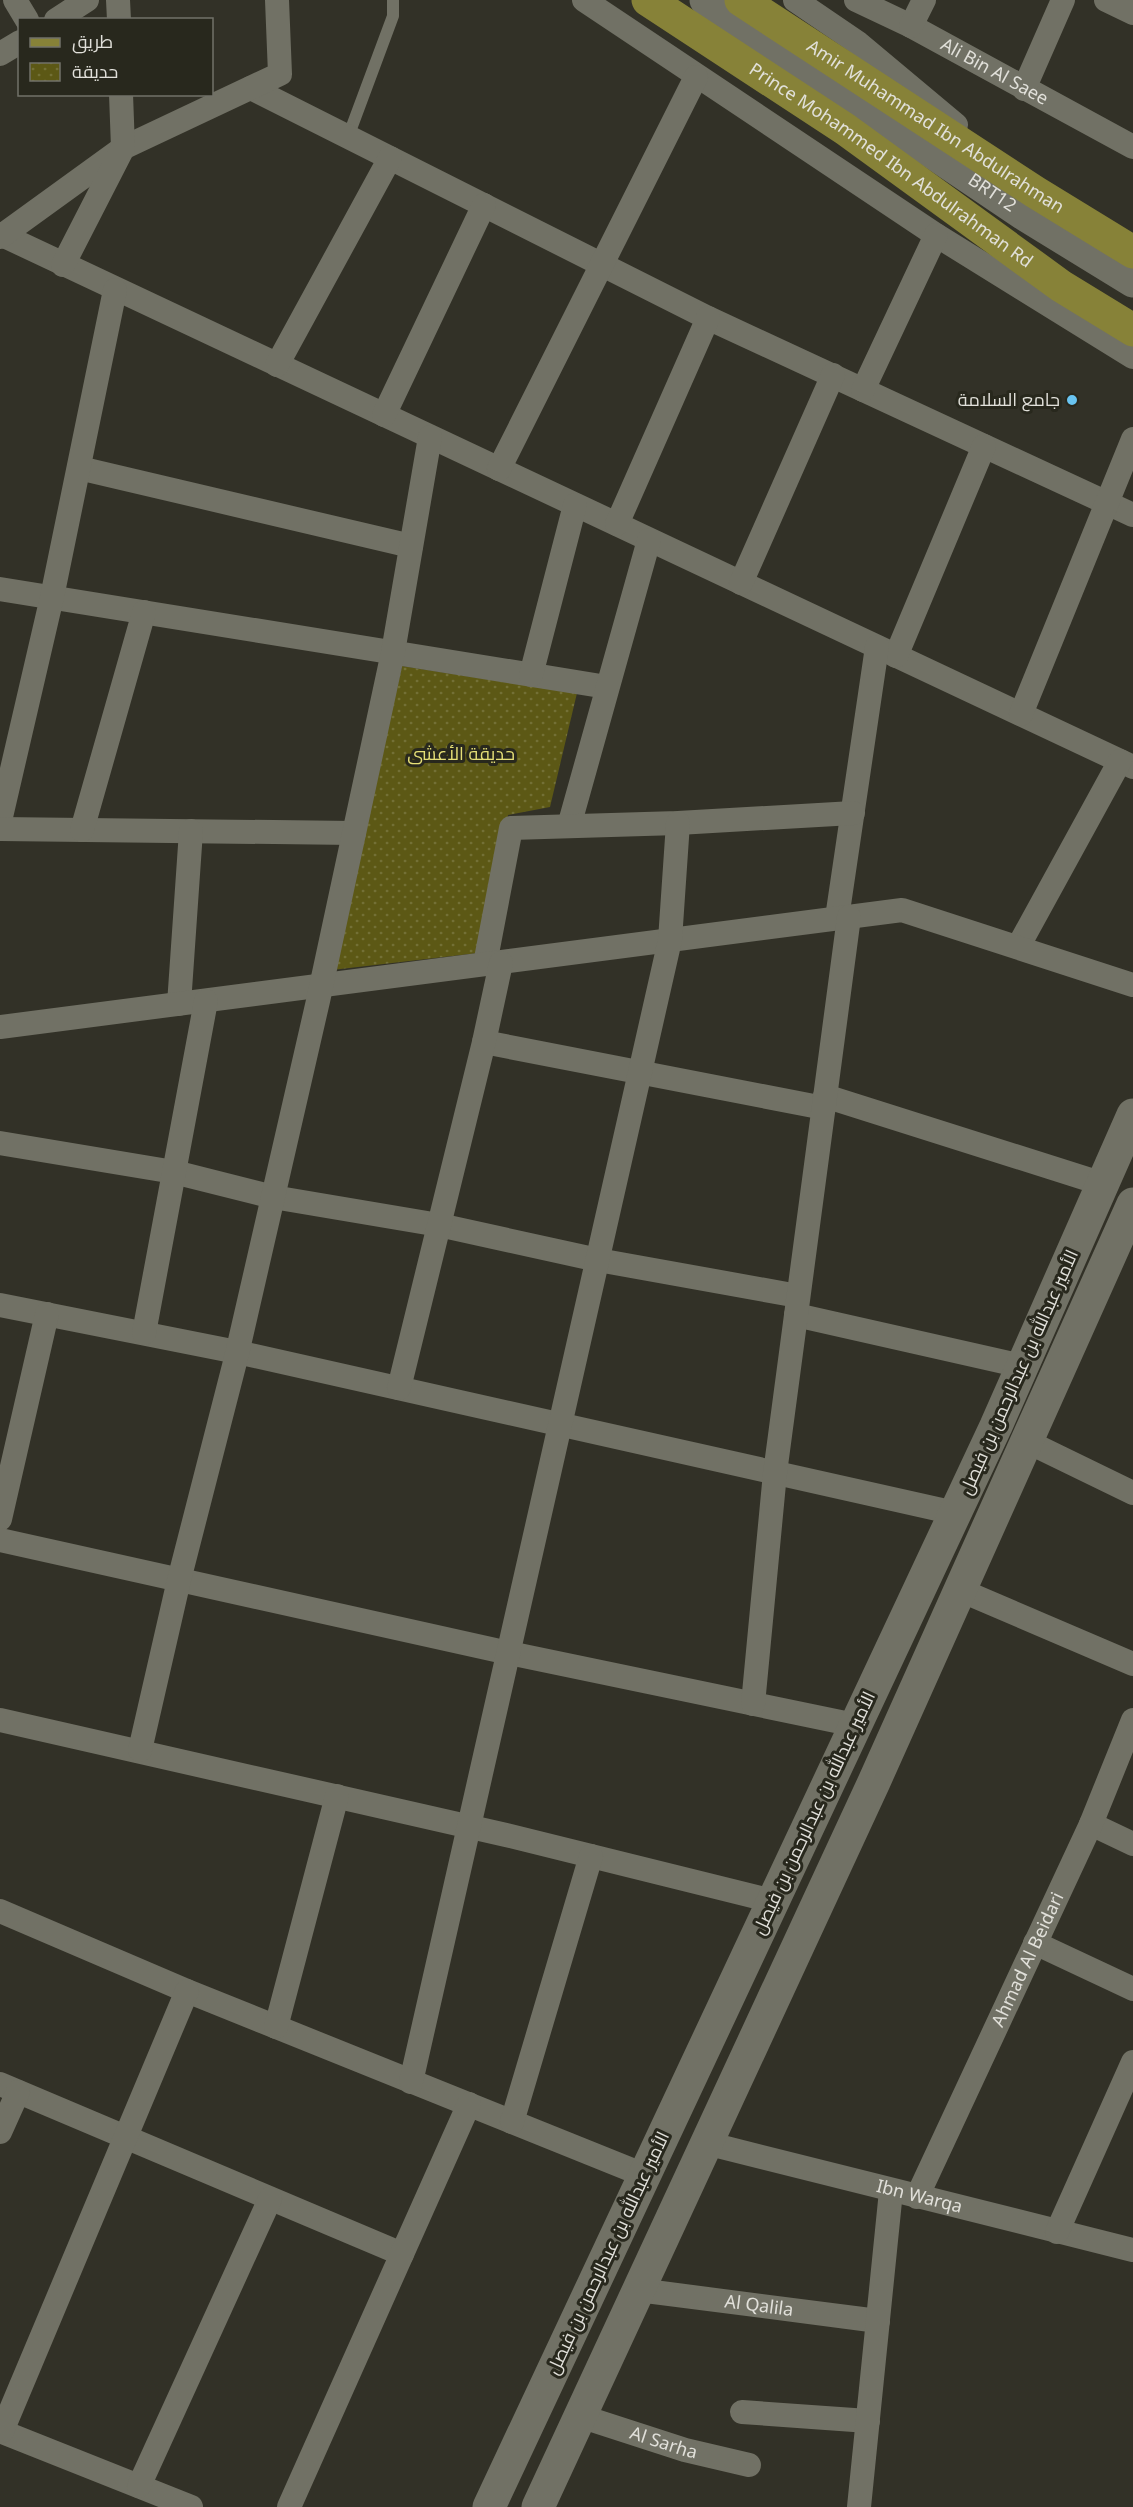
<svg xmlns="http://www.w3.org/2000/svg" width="1133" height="2507" font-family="'Noto Sans',Cairo,sans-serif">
  <defs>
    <pattern id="park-dots" width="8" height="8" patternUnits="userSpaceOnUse" patternTransform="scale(1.5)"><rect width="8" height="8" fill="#5c5815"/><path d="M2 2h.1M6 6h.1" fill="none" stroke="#737036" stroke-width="1.8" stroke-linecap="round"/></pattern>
  </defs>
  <rect width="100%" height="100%" fill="#323127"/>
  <path fill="url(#park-dots)" d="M402,666l175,27 -27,114 -42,8 -21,137 -155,18z"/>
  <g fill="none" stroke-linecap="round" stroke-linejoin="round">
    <path stroke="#717165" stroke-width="12" d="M348,137l45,-121v-16"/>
    <g stroke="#717165" stroke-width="24">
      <path d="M15,0l12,20"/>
      <path d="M118,0l1,20"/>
      <path d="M584,0l352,235 197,122"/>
      <path d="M795,0l63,43 98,82"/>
      <path id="s1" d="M856,0l55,26 222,121"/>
      <path d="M1106,0l27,13"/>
      <path d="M56,20l31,-20"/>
      <path d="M911,26l13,-26"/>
      <path d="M0,54l20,-12"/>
      <path d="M251,88l457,230 425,197"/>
      <path d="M1024,89l39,-89"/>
      <path d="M0,234l1133,533"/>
      <path d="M0,237l123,-89 157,-74 -3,-74"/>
      <path d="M63,265l60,-117 -2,-54"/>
      <path d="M277,365l113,-207"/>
      <path d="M863,390l73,-155"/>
      <path d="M384,415l100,-210"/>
      <path d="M79,468l332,78"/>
      <path d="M499,469l197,-392"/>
      <path d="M617,524l91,-206"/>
      <path d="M741,583l92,-208"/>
      <path d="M0,589l607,98"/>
      <path d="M896,656l88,-210"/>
      <path d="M531,675l44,-170"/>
      <path d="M1021,714l112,-275"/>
      <path d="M0,821l52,-224 63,-307"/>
      <path d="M569,826l80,-286"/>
      <path d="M0,829l354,4"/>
      <path d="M82,830l62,-218"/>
      <path d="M837,918l40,-271"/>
      <path d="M1018,947l102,-186"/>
      <path d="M485,964l26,-136 167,-5 175,-10"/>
      <path d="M179,1004l12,-173"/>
      <path d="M0,1027l902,-117 231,75"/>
      <path d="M484,1042l340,66"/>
      <path d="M825,1096l278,88"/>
      <path d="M0,1143l174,29 99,25 166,28 159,35 200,36"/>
      <path d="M0,1305l237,47 718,161"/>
      <path d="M796,1315l226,51"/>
      <path d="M144,1333l62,-332"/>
      <path d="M399,1388l85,-346 17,-79"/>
      <path d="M1026,1441l107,52"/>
      <path d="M0,1519l47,-205"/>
      <path d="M0,1540l509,113 346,72"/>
      <path d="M960,1590l173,74"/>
      <path d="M753,1704l22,-231 74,-556"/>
      <path d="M0,1720l506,115 267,66"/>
      <path d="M140,1750l39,-170 57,-222 82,-357 75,-349 37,-215"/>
      <path d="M1091,1824l42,20"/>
      <path d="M0,1911l187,80 457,184"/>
      <path d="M1035,1943l98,46"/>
      <path d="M276,2027l61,-231"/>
      <path d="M411,2082l259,-1142 8,-117"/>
      <path d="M0,2084l402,170"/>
      <path d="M512,2122l79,-266"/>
      <path d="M0,2132l18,-40"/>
      <path id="s2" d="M706,2143l427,107"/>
      <path id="s3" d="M917,2197l174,-373 42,-104"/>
      <path d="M1057,2232l76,-170"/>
      <path id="s4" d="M638,2290l240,31"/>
      <path d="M742,2412l126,9"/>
      <path id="s5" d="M580,2416l105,34 64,15"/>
      <path d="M0,2431l191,76"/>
      <path d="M2,2431l185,-440"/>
      <path d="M139,2486l131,-287"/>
      <path d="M289,2507l180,-403"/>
      <path d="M859,2507l32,-316"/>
    </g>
    <g stroke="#717165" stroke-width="33">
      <path id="s6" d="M706,0l318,214 109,67"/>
      <path d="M489,2507l507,-1081 137,-311"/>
      <path d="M538,2507l336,-725 259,-578"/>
    </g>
    <g stroke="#878238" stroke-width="33">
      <path id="s7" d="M648,0l197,129 216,157 72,44"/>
      <path id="s8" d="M741,0l294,192 98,60"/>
    </g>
  </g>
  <circle fill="#69c4f1" stroke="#28281d" stroke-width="2" cx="1072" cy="400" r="6"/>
  <g text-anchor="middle" stroke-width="6" stroke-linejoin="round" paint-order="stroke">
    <g font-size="18" fill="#e1e0da" stroke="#28281d">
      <text dy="6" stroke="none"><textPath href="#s1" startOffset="156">Ali Bin Al Saee</textPath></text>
      <text dy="6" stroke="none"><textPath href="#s8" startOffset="232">Amir Muhammad Ibn Abdulrahman</textPath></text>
      <text dy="6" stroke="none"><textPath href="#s7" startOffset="294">Prince Mohammed Ibn Abdulrahman Rd</textPath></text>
      <text dy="6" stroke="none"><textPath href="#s6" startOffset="345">BRT12</textPath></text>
      <text transform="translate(1019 1372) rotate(-66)" y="6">الأمير عبدالله بن عبدالرحمن بن فيصل</text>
      <text transform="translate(814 1813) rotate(-65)" y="6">الأمير عبدالله بن عبدالرحمن بن فيصل</text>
      <text dy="6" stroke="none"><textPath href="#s3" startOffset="262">Ahmad Al Beidari</textPath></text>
      <text dy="6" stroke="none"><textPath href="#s2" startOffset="220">Ibn Warqa</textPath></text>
      <text transform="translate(608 2253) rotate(-65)" y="6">الأمير عبدالله بن عبدالرحمن بن فيصل</text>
      <text dy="6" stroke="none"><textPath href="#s4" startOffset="122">Al Qalila</textPath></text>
      <text dy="6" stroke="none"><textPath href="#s5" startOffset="88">Al Sarha</textPath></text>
    </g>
    <g font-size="18" fill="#e1e0da" stroke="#28281d" text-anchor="end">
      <text x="1060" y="406">جامع السلامة</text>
    </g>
    <g font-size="18" fill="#e5df77" stroke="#28281d">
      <text x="461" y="760">حديقة الأعشى</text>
    </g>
  </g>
  <rect x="18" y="18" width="195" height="78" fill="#28281d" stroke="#727269" stroke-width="1.5"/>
  <rect x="30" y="38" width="30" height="9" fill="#878238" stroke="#727269" stroke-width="1.5"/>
  <text x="72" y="48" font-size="18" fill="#e1e0da">طريق</text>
  <rect x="30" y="63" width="30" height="18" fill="url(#park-dots)" stroke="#727269" stroke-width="1.5"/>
  <text x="72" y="78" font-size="18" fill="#e1e0da">حديقة</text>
</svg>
